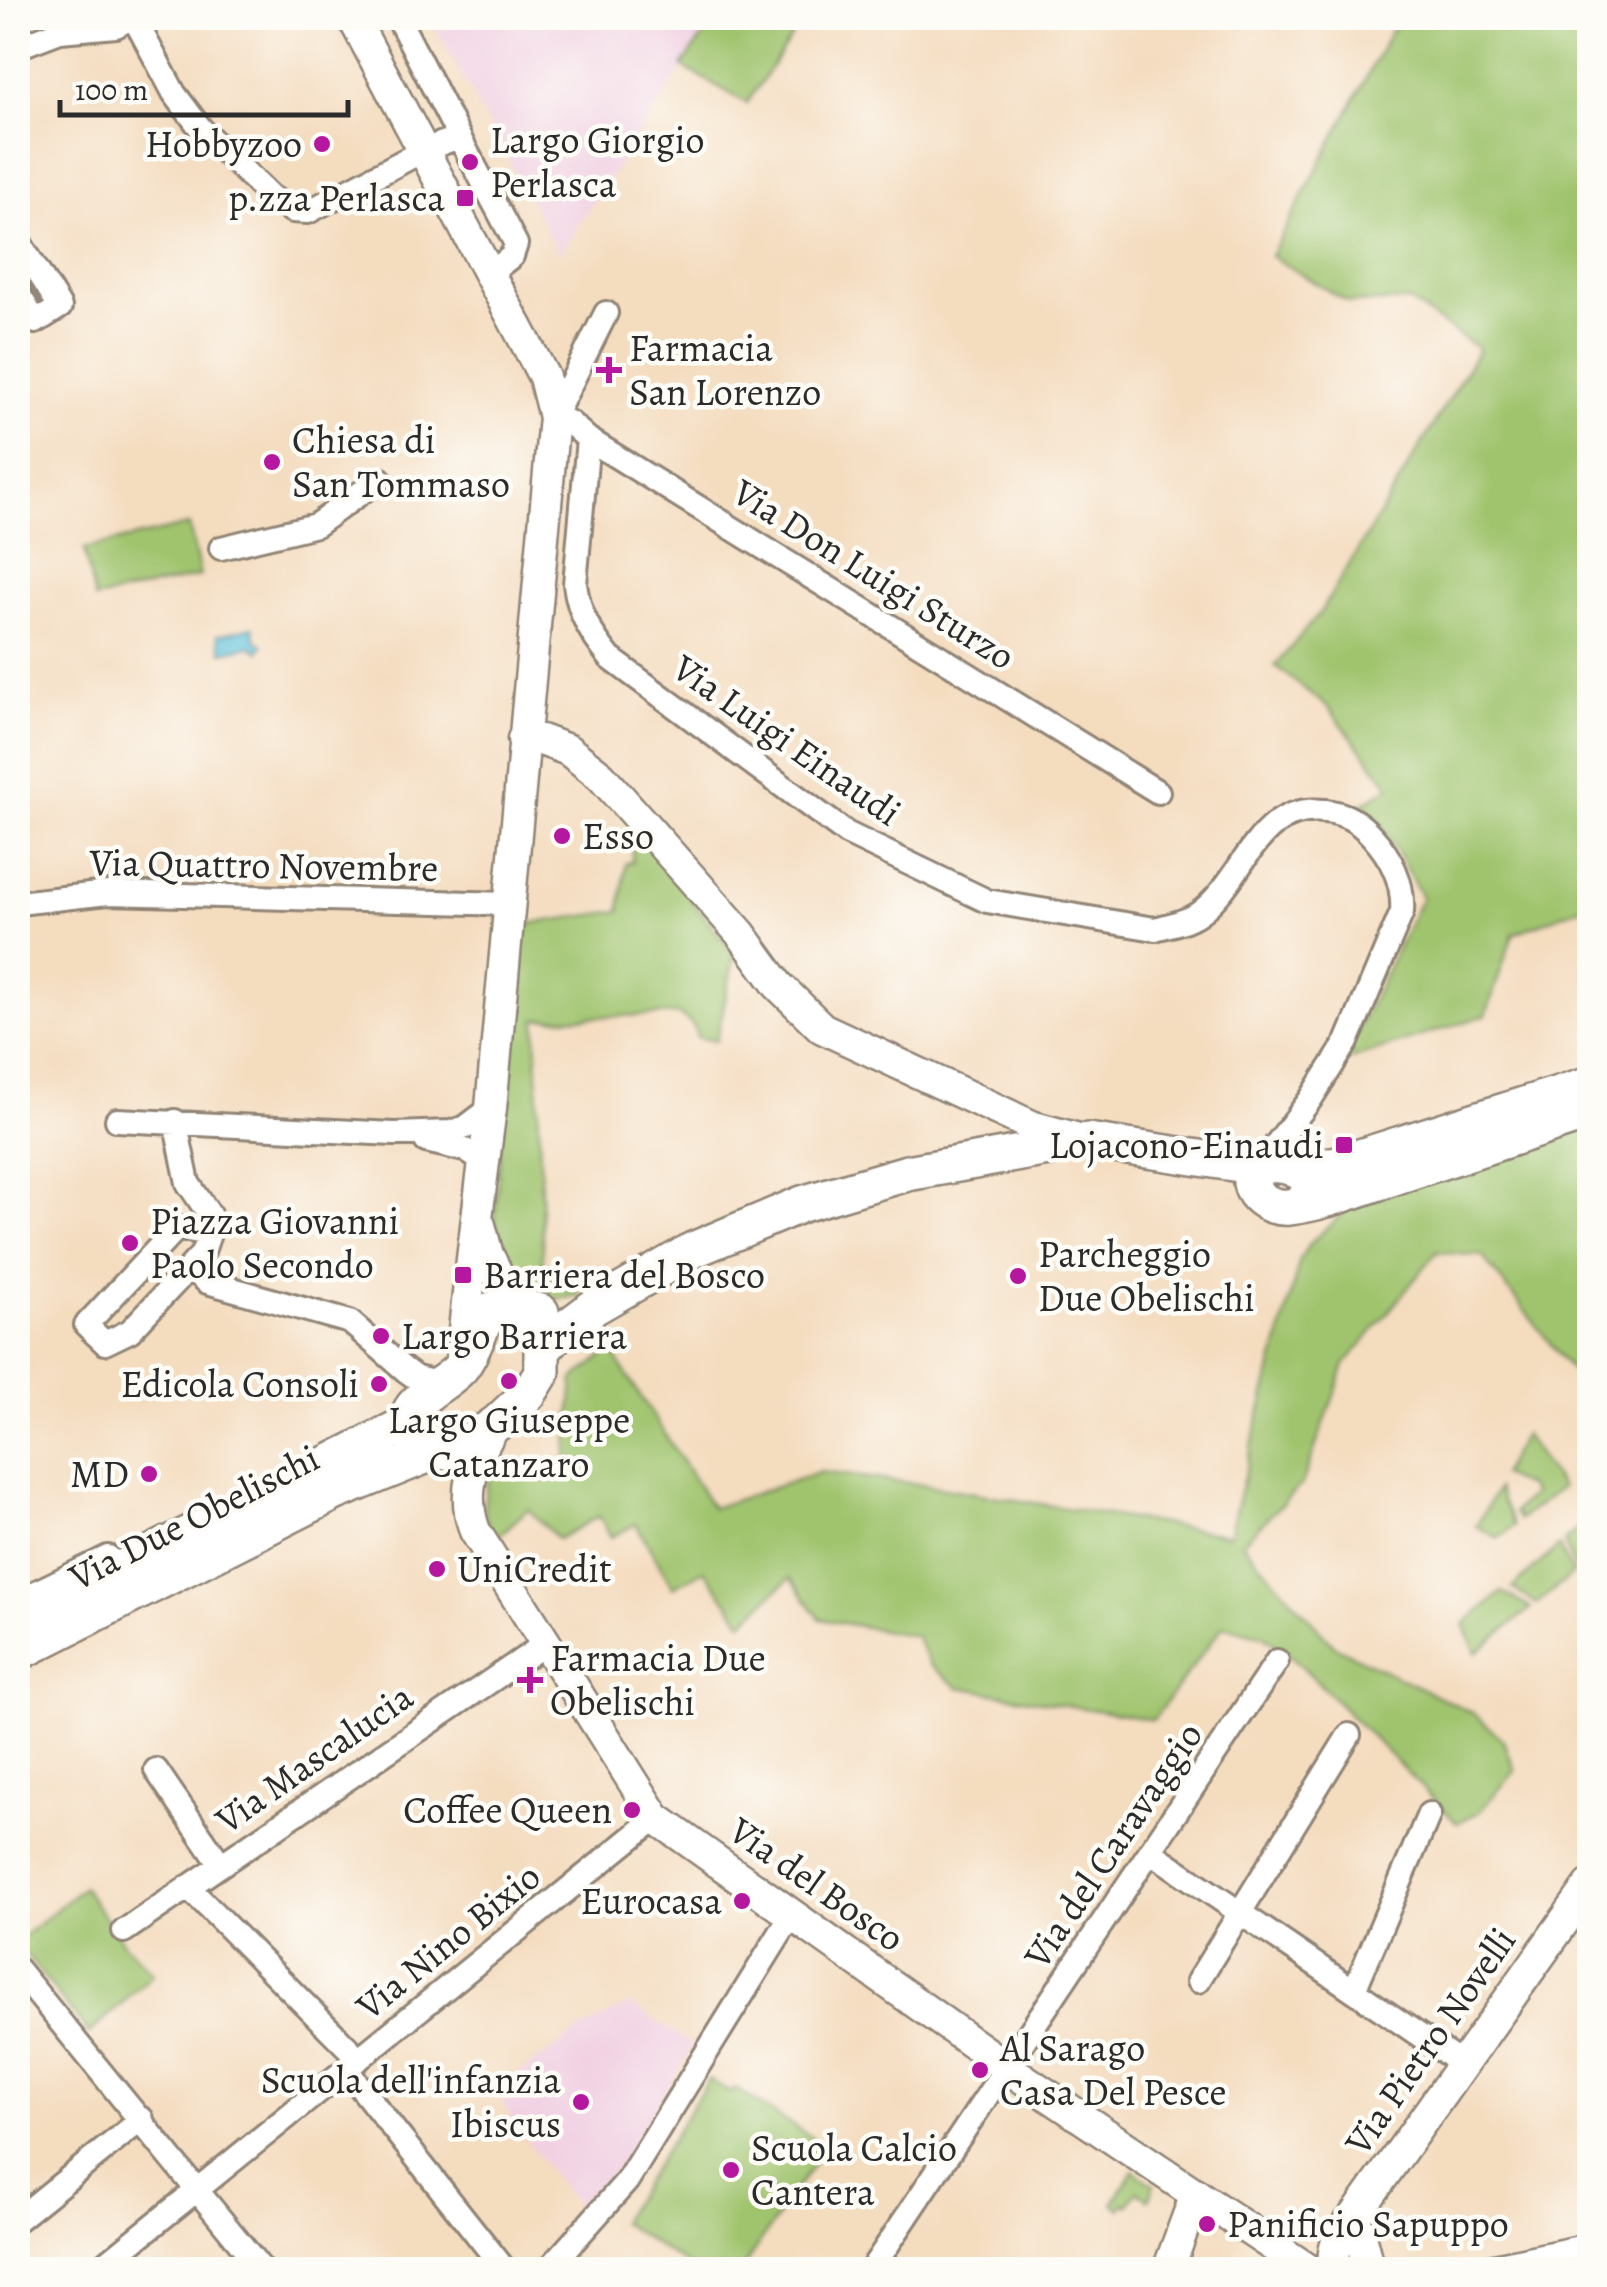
<svg xmlns="http://www.w3.org/2000/svg" width="1607" height="2287" font-family="Alegreya,serif">
  <rect width="100%" height="100%" fill="#fdfcf7"/>
  <filter id="ink" filterUnits="userSpaceOnUse"><feTurbulence type="fractalNoise" baseFrequency=".01" numOctaves="2"/><feDisplacementMap in="SourceGraphic" scale="20" xChannelSelector="R" yChannelSelector="G"/><feConvolveMatrix kernelMatrix="1 2 1 2 8 2 1 2 1" color-interpolation-filters="sRGB"/></filter>
  <filter id="wash" filterUnits="userSpaceOnUse"><feTurbulence type="fractalNoise" baseFrequency=".0048" numOctaves="4" result="noise"/><feDisplacementMap in="SourceGraphic" scale="40" xChannelSelector="R" yChannelSelector="G"/><feGaussianBlur stdDeviation="2.25" result="paint"/><feColorMatrix in="noise" values="0 0 0 0 0 0 0 0 0 0 0 0 0 0 0 0 0 1.4 0 .05"/><feComposite in="paint" operator="in"/></filter>
  <g filter="url(#wash)">
    <rect width="100%" height="100%" fill="#f4dcbf"/>
    <path fill="#f1d0e2" d="M430,18h286l-157,236z
      M630,2004l64,42 -85,135 -29,30 -59,-78 -26,-42 85,-61z"/>
    <path fill="#a0c46e" stroke="#66784c" stroke-width="2.5" d="M716,18h88l-57,85 -65,-37z
      M1398,18h191v886l-76,30 -27,81 -144,47 80,-165 -42,-74 -19,-18 29,-19 -62,-79 -53,-41 47,-56 157,-261 -70,-48 -60,2 -78,-47z
      M189,525l11,51 -105,23 -11,-50z
      M632,825l103,129 -19,87 -19,-4 -4,-12 -15,-11 -142,5 7,244 31,21 6,11c-60,17 -78,-31 -85,-79l24,-291 101,-14 6,-48 6,-1z
      M1589,1127v266l-107,-137 -45,-4 -92,113 -43,119 -60,59 92,103 139,67 31,28 11,30 -36,41 -22,11 -161,-163 -33,-24 -40,-10 -70,94 -195,-33 -28,-22 -14,-29 -96,-17 -30,-41 -47,44 -39,-52 -31,17 -37,-63 -25,13 -12,-21 -41,23 -30,-30 -33,30c-15,-25 -12,-44 -3,-70l73,10 9,-100 37,-29 101,158 109,-36 105,13 303,50 71,-276 10,-16 41,-37z
      M1524,1434l37,54 -42,32 -5,-8 19,-18 -5,-7 -27,-12z
      M1497,1489l17,37 -16,12 -22,-12z
      M1584,1523l5,7v31l-13,10 -12,-30z
      M1559,1546l14,28 -36,30 -25,-16z
      M1502,1592l29,16 -55,45 -12,-29z
      M83,1887l41,57 29,30 -64,60 -71,-89v-4z
      M709,2079l21,14 4,-5 80,51 -2,5 10,7 -80,118h-48l-74,-47z
      M1133,2170l21,15 -5,14 -12,-8 -9,15 -4,-3 -4,6 -7,-5z"/>
    <path fill="#5bc1d8" stroke="#437682" stroke-width="2.5" d="M253,627l3,13 7,5 -4,7 -9,-6 -28,6 -4,-17z"/>
  </g>
  <g filter="url(#ink)">
    <g fill="none" stroke-linecap="round" stroke-linejoin="round">
      <defs>
        <path id="street" d="M134,18l40,75 27,36 69,67 22,15 16,1 116,-62 35,-13 57,107 -4,12 -24,19
          M398,18l61,119
          M18,47l42,-16 56,-5 15,-8
          M18,240l42,67 -24,15 -18,-29
          M606,313l-52,104 15,5 19,17 570,353
          M588,439l-13,145c4,31 16,50 35,74l236,175 141,68 168,28c15,-4 31,-7 44,-16 47,-34 57,-110 126,-102 20,2 33,10 47,25 20,22 32,47 30,76l-55,130 -37,58 -51,67
          M221,548l95,-23 64,-46
          M18,903l90,-10 401,11
          M117,1120l277,14 57,-2 15,-5 25,-19
          M175,1121l13,62 21,31v20l-7,20 -72,77 -25,12 -19,-18 91,-97 32,6
          M426,1141l39,9 19,12
          M191,1268l16,14 143,40 55,48 11,8 26,6
          M18,1601l90,-44
          M156,1770l65,95
          M1151,1852l312,213
          M188,1887l171,172
          M124,1931l421,-287
          M18,1970l244,300
          M1198,1981l151,-246
          M1355,1988l74,-174
          M346,2069l159,201
          M18,2219l124,-100
          M98,2270l558,-452
          M548,2270l79,-89 164,-265
          M871,2270l406,-609"/>
        <path id="secondary" d="M353,18l191,359 10,40 -63,691c-11,84 -22,168 -30,252
          M523,739l18,1 27,10 33,26 140,158 37,51 44,43 212,99 52,14
          M480,1225l8,30 25,50
          M495,1425c-21,34 -35,65 -20,106l181,287 350,249 303,203
          M1355,2216l14,54
          M1168,2270l28,-76
          M1334,2270c-3,-25 5,-37 21,-54l235,-331
          M1490,2270l100,-21"/>
        <path id="primary" d="M1296,1170l42,-6 252,-80
          M1302,1203c26,-31 -27,-49 -50,-31 -7,22 17,37 37,35 36,-4 76,-21 111,-32 63,-21 126,-42 190,-63
          M543,1350l11,-13 40,-30 99,-57 109,-46 105,-31 181,-32 171,26
          M415,1441c-29,-36 31,-53 47,-75 13,-17 17,-39 29,-56l22,-5 28,7
          M18,1621l390,-198
          M18,1653l318,-161 96,-39 27,-4 38,-26 32,-30 13,-21v-32l-11,-22 -10,-9"/>
      </defs>
      <use href="#street" stroke="#908475" stroke-width="28"/>
      <use href="#secondary" stroke="#908475" stroke-width="35"/>
      <use href="#primary" stroke="#908475" stroke-width="40"/>
      <use href="#street" stroke="#fff" stroke-width="22"/>
      <use href="#secondary" stroke="#fff" stroke-width="30"/>
      <use href="#primary" stroke="#fff" stroke-width="35"/>
    </g>
  </g>
  <g fill="#b5179e" stroke="#fdfcf7" stroke-width="4">
    <circle cx="322" cy="144" r="10"/>
    <circle cx="470" cy="162" r="10"/>
    <rect x="455" y="188" width="20" height="20" rx="5"/>
    <path d="M604 355h10v10h10v10h-10v10h-10v-10h-10v-10h10z"/>
    <circle cx="272" cy="462" r="10"/>
    <circle cx="562" cy="836" r="10"/>
    <rect x="1334" y="1135" width="20" height="20" rx="5"/>
    <circle cx="130" cy="1243" r="10"/>
    <rect x="453" y="1265" width="20" height="20" rx="5"/>
    <circle cx="1018" cy="1276" r="10"/>
    <circle cx="381" cy="1336" r="10"/>
    <circle cx="509" cy="1381" r="10"/>
    <circle cx="379" cy="1384" r="10"/>
    <circle cx="149" cy="1474" r="10"/>
    <circle cx="437" cy="1569" r="10"/>
    <path d="M525 1665h10v10h10v10h-10v10h-10v-10h-10v-10h10z"/>
    <circle cx="632" cy="1810" r="10"/>
    <circle cx="742" cy="1901" r="10"/>
    <circle cx="980" cy="2070" r="10"/>
    <circle cx="581" cy="2102" r="10"/>
    <circle cx="731" cy="2170" r="10"/>
    <circle cx="1207" cy="2224" r="10"/>
  </g>
  <g text-anchor="middle" stroke-width="9" stroke-linejoin="round" paint-order="stroke">
    <g font-size="38" fill="#2b2b2b" stroke="#fdfcf7" text-anchor="start">
      <text x="490" y="153">Largo Giorgio<tspan x="490" dy="44">Perlasca</tspan></text>
      <text x="302" y="157" text-anchor="end">Hobbyzoo</text>
      <text x="445" y="211" text-anchor="end">p.zza Perlasca</text>
      <text x="629" y="361">Farmacia<tspan x="629" dy="44">San Lorenzo</tspan></text>
      <text x="292" y="453">Chiesa di<tspan x="292" dy="44">San Tommaso</tspan></text>
      <text x="582" y="849">Esso</text>
      <text x="1324" y="1158" text-anchor="end">Lojacono-Einaudi</text>
      <text x="150" y="1234">Piazza Giovanni<tspan x="150" dy="44">Paolo Secondo</tspan></text>
      <text x="1038" y="1267">Parcheggio<tspan x="1038" dy="44">Due Obelischi</tspan></text>
      <text x="483" y="1288">Barriera del Bosco</text>
      <text x="401" y="1349">Largo Barriera</text>
      <text x="359" y="1397" text-anchor="end">Edicola Consoli</text>
      <text x="509" y="1433" text-anchor="middle">Largo Giuseppe<tspan x="509" dy="44">Catanzaro</tspan></text>
      <text x="129" y="1487" text-anchor="end">MD</text>
      <text x="457" y="1582">UniCredit</text>
      <text x="550" y="1671">Farmacia Due<tspan x="550" dy="44">Obelischi</tspan></text>
      <text x="612" y="1823" text-anchor="end">Coffee Queen</text>
      <text x="722" y="1914" text-anchor="end">Eurocasa</text>
      <text x="1000" y="2061">Al Sarago<tspan x="1000" dy="44">Casa Del Pesce</tspan></text>
      <text x="561" y="2093" text-anchor="end">Scuola dell'infanzia<tspan x="561" dy="44">Ibiscus</tspan></text>
      <text x="751" y="2161">Scuola Calcio<tspan x="751" dy="44">Cantera</tspan></text>
      <text x="1227" y="2237">Panificio Sapuppo</text>
    </g>
    <g font-size="38" fill="#2b2b2b" stroke="#fdfcf7">
      <text transform="translate(874 574) rotate(32)" y="13">Via Don Luigi Sturzo</text>
      <text transform="translate(787 740) rotate(35)" y="13">Via Luigi Einaudi</text>
      <text transform="translate(264 865) rotate(1)" y="13">Via Quattro Novembre</text>
      <text transform="translate(194 1517) rotate(-27)" y="13">Via Due Obelischi</text>
      <text transform="translate(314 1758) rotate(-35)" y="13">Via Mascalucia</text>
      <text transform="translate(1113 1845) rotate(-56)" y="13">Via del Caravaggio</text>
      <text transform="translate(817 1884) rotate(35)" y="13">Via del Bosco</text>
      <text transform="translate(448 1941) rotate(-39)" y="13">Via Nino Bixio</text>
      <text transform="translate(1430 2041) rotate(-55)" y="13">Via Pietro Novelli</text>
    </g>
  </g>
  <rect width="1607" height="2287" fill="none" stroke="#fdfcf7" stroke-width="60"/>
  <path d="M60 100v15h288v-15" fill="none" stroke="#2b2b2b" stroke-width="5"/>
  <text x="75" y="100" font-size="30" fill="#2b2b2b" stroke="#fdfcf7" stroke-width="8" paint-order="stroke">100 m</text>
</svg>
